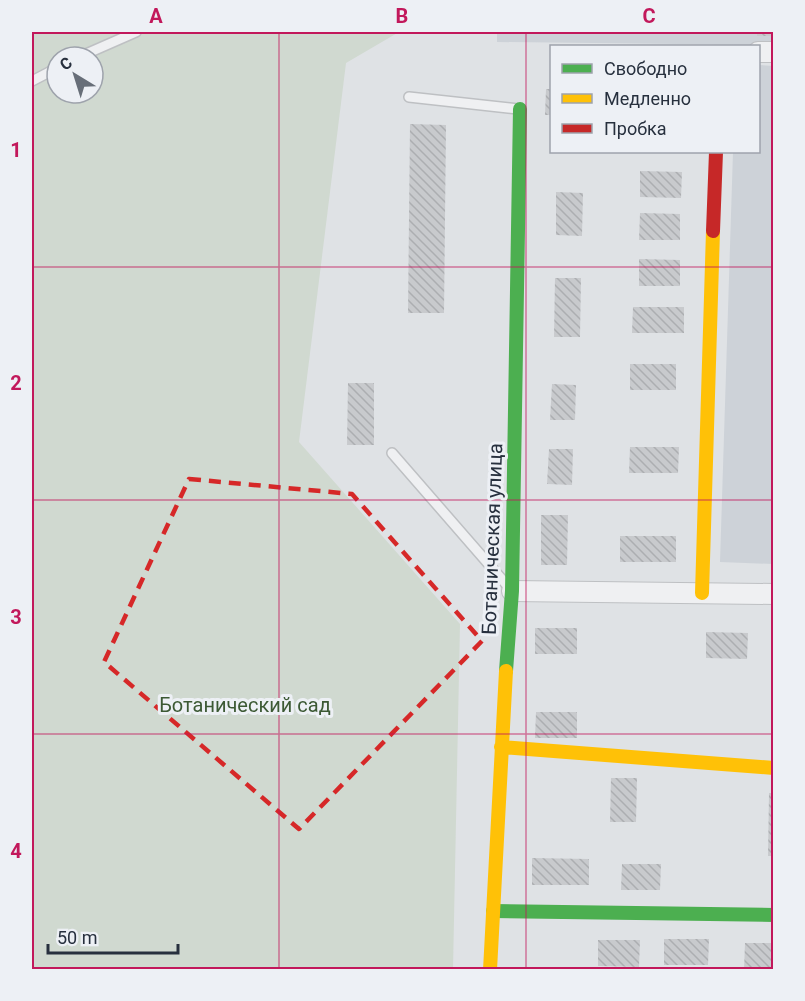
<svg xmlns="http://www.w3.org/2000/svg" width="805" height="1001" font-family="Roboto,sans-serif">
  <defs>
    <pattern id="building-back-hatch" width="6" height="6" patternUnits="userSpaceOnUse" patternTransform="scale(1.5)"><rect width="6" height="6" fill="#c8cacd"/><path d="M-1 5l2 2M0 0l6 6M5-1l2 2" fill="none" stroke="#acaeb1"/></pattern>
  </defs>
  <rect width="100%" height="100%" fill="#dfe2e5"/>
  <path fill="#cdd2d8" d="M497,32h277l-1,13 -276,-3z
    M759,65l15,1 -1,498 -53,-2 13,-410h25z"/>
  <path fill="#d0d9d0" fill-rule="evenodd" d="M32,32h367l-53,31 -47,379 161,182 -7,345h-421zM57,57h36v36h-36z"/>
  <path fill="url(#building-back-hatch)" d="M757,32h17v4h-17z
    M546,89h6v26h-7z
    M410,124l36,1 -2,188h-36z
    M640,171l42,1 -1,26 -41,-1z
    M556,192l27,1 -1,43 -26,-1z
    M640,213l40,1v26h-41z
    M639,259l41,1v26h-41z
    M555,278h26l-1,59h-26z
    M633,307h51v26h-52z
    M630,364h46v26h-46z
    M348,383h26v62h-27z
    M552,384l24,1 -1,35h-25z
    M630,447h49l-1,26h-49z
    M549,449h24l-1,36 -25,-1z
    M541,515h27l-1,50h-26z
    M620,536h56v26h-56z
    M535,628h42v26h-42z
    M706,632l42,1 -1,26 -41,-1z
    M536,712h41v26h-42z
    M611,778h26l-1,44h-26z
    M769,793h5v63h-6z
    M532,858l57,1v26h-57z
    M622,864h39l-1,26h-39z
    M664,939h45l-1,26h-44z
    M598,940h42l-1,27 -41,-1z
    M745,943h26v27h-27z"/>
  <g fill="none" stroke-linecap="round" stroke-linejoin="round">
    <defs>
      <path id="lane" d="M79,57l57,-25
        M32,81l25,-13
        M409,97l109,12
        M392,453l114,131"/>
      <path id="street" d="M758,52h16
        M512,591l262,3"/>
    </defs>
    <use href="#lane" stroke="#bec0c3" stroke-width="12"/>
    <use href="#street" stroke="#bec0c3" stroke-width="22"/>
    <use href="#lane" stroke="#eff0f2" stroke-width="9"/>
    <use href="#street" stroke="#eff0f2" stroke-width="20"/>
    <path stroke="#4caf50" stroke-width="14" d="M506,671l6,-80 8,-482
      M493,911l281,4"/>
    <path stroke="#ffc107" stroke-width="14" d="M702,593l11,-362
      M501,747l273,21
      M490,970l16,-299"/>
    <path stroke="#c62828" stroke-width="14" d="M713,231l3,-79"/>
  </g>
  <path fill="none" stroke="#d62828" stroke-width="4.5" stroke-dasharray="12 8" stroke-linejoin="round" d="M189,479l163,15 130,147 -183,188 -195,-167z"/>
  <path fill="none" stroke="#c2185b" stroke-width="1.5" stroke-opacity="0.55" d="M279,32v938M526,32v938M32,267h742M32,500h742M32,734h742"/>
  <g text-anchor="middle" stroke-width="6" stroke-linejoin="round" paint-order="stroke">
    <g font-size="20" fill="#27303e" stroke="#edf0f5">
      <text transform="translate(492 539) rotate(-88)" y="7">Ботаническая улица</text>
    </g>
    <g font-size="20" fill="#3c5934" stroke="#edf0f5">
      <text x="245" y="712">Ботанический сад</text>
    </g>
  </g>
  <rect width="805" height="1001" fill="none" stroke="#edf0f5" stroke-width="66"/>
  <rect x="550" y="45" width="210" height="108" fill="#edf0f5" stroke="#9ea3ac" stroke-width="1.5"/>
  <rect x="562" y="64" width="30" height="9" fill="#4caf50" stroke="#9ea3ac" stroke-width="1.5"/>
  <text x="604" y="75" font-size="18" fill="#27303e">Свободно</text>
  <rect x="562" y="94" width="30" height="9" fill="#ffc107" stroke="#9ea3ac" stroke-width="1.5"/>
  <text x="604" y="105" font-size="18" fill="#27303e">Медленно</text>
  <rect x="562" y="124" width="30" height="9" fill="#c62828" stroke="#9ea3ac" stroke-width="1.5"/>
  <text x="604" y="135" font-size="18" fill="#27303e">Пробка</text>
  <g transform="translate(75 75) rotate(322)"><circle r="28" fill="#edf0f5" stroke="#9ea3ac" stroke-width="1.5"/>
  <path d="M0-4.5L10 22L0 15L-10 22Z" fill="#676e78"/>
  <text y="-9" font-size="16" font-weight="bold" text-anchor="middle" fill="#27303e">С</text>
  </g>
  <path d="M48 944v9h130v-9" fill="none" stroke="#27303e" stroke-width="3"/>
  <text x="57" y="944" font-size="18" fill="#27303e" stroke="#edf0f5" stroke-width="4.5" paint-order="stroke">50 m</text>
  <rect x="33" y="33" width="739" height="935" fill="none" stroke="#c2185b" stroke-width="2"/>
  <g font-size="20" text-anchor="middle" font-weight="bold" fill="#c2185b">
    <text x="156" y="23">A</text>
    <text x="402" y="23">B</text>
    <text x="649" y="23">C</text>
    <text x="16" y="157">1</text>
    <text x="16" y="390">2</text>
    <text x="16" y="624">3</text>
    <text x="16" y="858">4</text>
  </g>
</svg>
